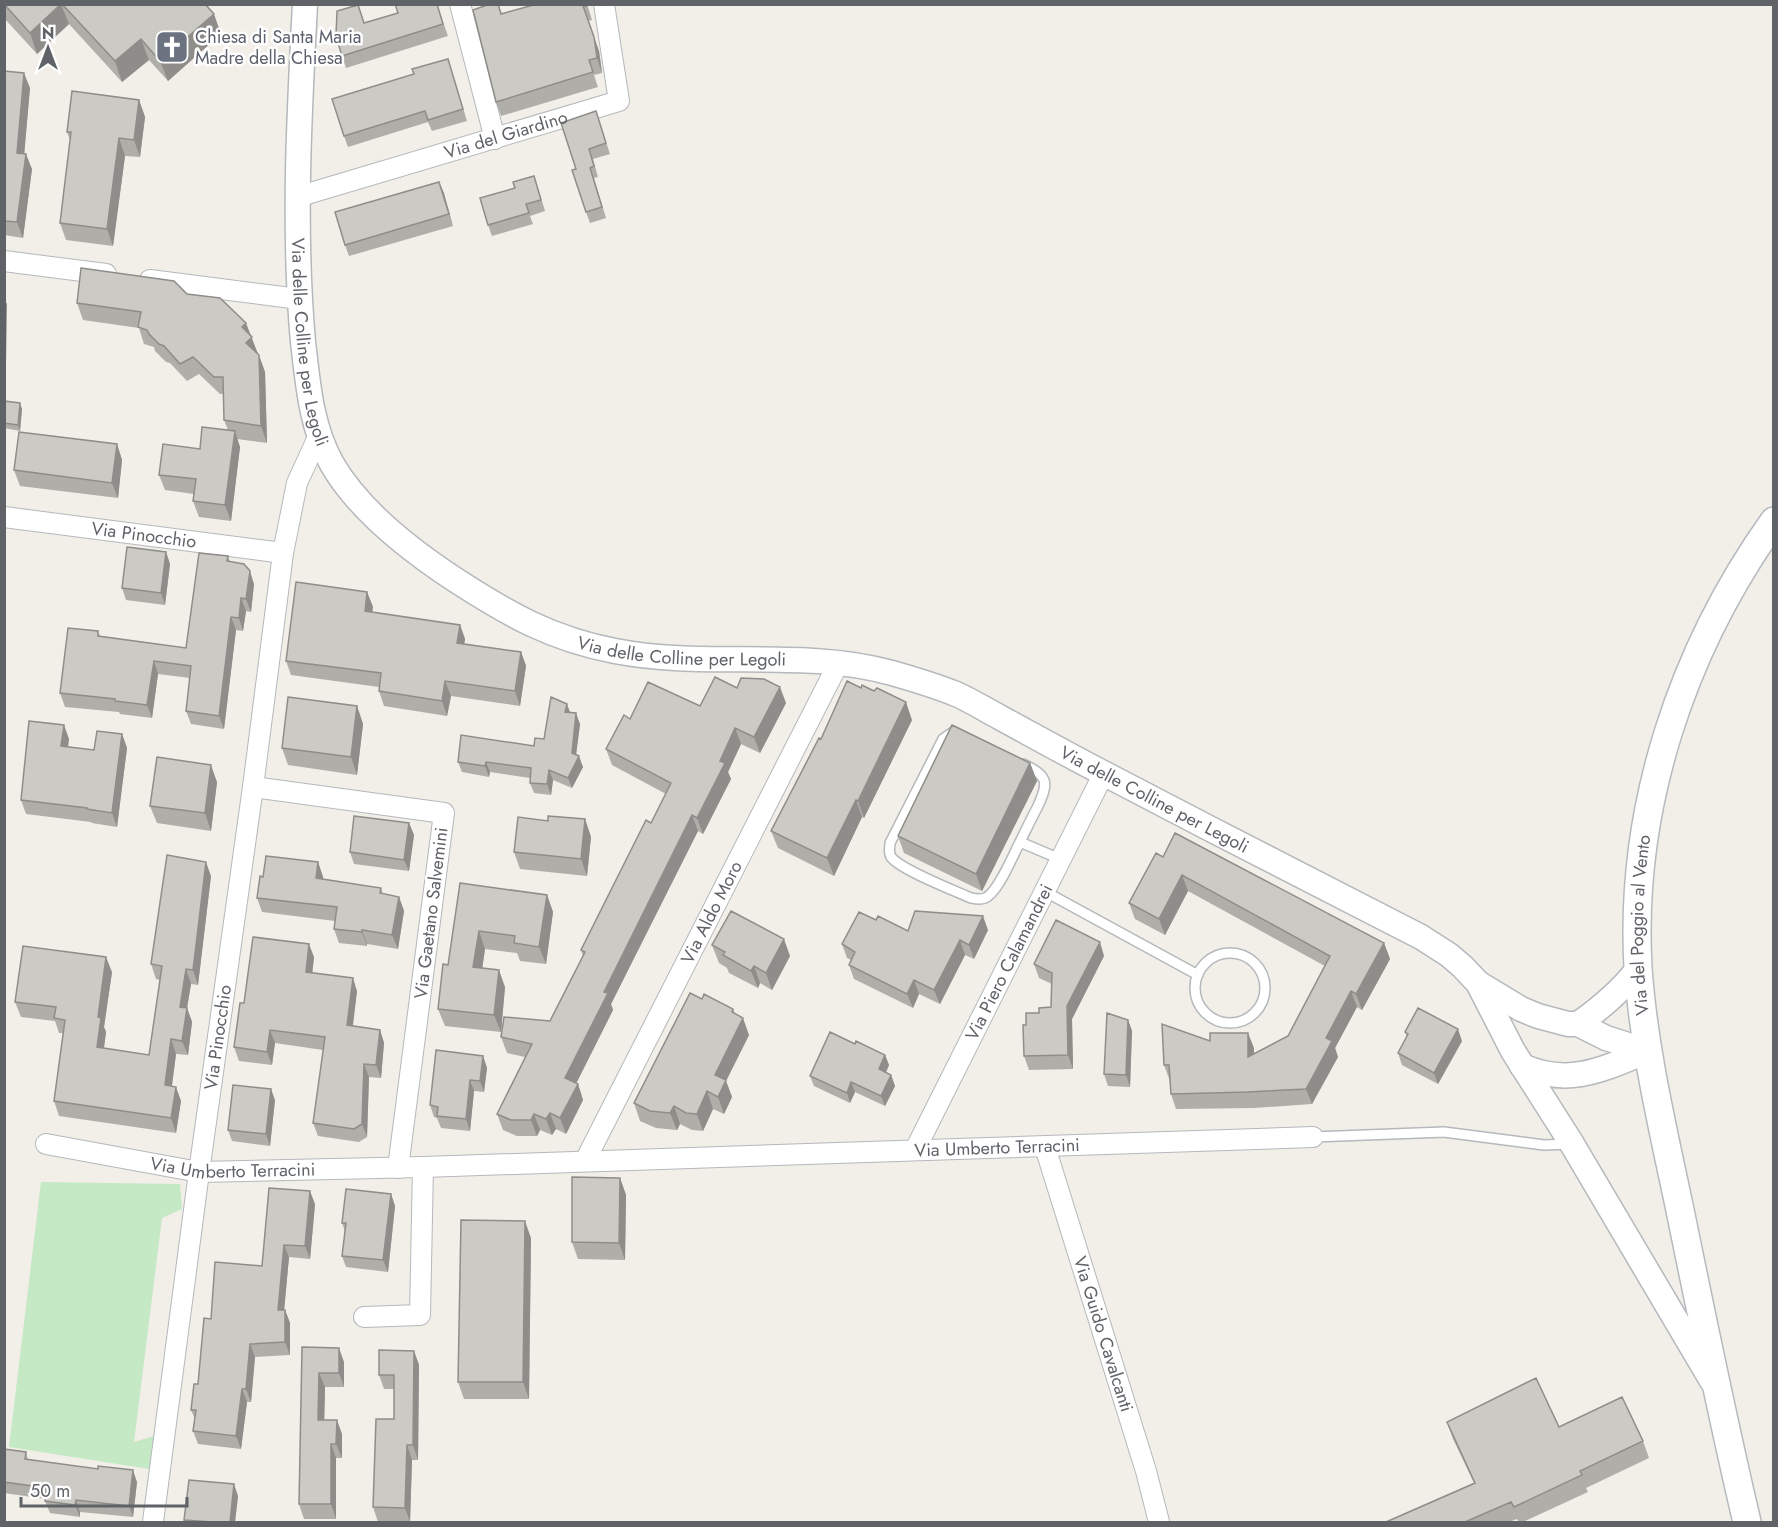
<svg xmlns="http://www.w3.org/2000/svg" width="1778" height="1527" font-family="Jost,sans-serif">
  <rect width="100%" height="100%" fill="#f1efe8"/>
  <path fill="#c5e8c5" d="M41,1182l139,2 2,25 -20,9 -28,224 20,-6 -5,33 -140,-22z"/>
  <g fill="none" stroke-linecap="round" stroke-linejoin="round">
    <defs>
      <path id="service" d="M956,733l-3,-1 -10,7 -53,104c0,5 -2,9 1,14 10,13 62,33 80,41 5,1 9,2 14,0 13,-5 28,-43 35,-56
        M1023,764c26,12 26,19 14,44 -6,11 -11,22 -17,34l40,17
        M1044,891l154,84
        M1195 988a35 35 0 1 1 70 0a35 35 0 1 1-70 0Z
        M1313,1137l131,-5 100,13 24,-1"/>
      <g id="minor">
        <path d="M460,4l35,135"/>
        <path id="s1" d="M297,197l322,-96 -15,-97"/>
        <path d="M4,261l102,13"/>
        <path d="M150,280l149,19"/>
        <path id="s2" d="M4,517l279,36"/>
        <path d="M253,787l191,26 -46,355"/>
        <path id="s3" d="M46,1144l153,28 224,-5 890,-30"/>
        <path id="s4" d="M1045,1147l101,324 13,51"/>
        <path id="s5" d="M915,1150l189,-377"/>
        <path id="s6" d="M585,1161l253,-497"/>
        <path d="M364,1317l56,-2 3,-148"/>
        <path id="s7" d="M153,1522l46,-350 54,-385 30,-234 14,-70 22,-48"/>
      </g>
      <g id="tertiary">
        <path id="s8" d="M305,4c-6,113 -12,226 -2,338 5,42 8,85 29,122 27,47 78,86 122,115 54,35 97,60 161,72 91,18 187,-3 277,22 21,6 44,13 64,21 16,7 30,16 45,24 35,19 69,38 104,56 105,55 210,109 316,163l28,18 14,12 15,16 35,68 59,93 140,237"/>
        <path d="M1478,983l43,26 17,7 30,8h10l28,14 41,13"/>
        <path d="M1578,1024c23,-16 43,-33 60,-55"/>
        <path d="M1522,1066c47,21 82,3 125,-15"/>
      </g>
      <g id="secondary">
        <path id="s9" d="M1747,1522c-24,-101 -45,-204 -66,-307 -17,-82 -37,-163 -43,-247 -9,-160 44,-318 136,-447"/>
      </g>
    </defs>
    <use href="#service" stroke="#b5b8bc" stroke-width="12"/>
    <use href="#minor" stroke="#b5b8bc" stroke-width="22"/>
    <use href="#tertiary" stroke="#b5b8bc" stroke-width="27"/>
    <use href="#secondary" stroke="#b6babf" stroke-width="30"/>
    <use href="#service" stroke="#fff" stroke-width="9"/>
    <use href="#minor" stroke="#fff" stroke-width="20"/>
    <use href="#tertiary" stroke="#fff" stroke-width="24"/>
    <use href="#secondary" stroke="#fff" stroke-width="27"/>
  </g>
  <path fill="#afaea9" d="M4,4h201l16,30 -53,47 -19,-21 -27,22 -53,-58 -32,30 -33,-36z
    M437,4l11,32 -102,32 -4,-12 22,-33z
    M498,4l4,10 35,-10h50l5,16 -4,1 11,30 3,22 -8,2 4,12 -97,29 -5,-14z
    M448,59l19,62 -35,10 -4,-9 -80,25 -4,-11 70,-62z
    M4,71l26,17 -6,66 8,15 -9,69 -19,-3z
    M139,100l6,17 -5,40 -15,-1 -12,90 -47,-6 -6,-17 10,-83 -3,-8z
    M596,111l14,43 -17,5 5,18 -4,1 12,40 -16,5 -4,-11 -10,-43z
    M439,182l14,44 -104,30 -4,-11z
    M538,188l7,23 -15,5 3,8 -41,12 -4,-11z
    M187,294l63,40 15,38 2,71 -30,-4 3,8 -9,74 -32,-4 -6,-16 1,-7 -29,-4 -6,-15 69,-45 -4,-10v-26h-4l-21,-20 -12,7 -17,-18 -4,-1 -11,-11 -1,-4 -10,-3 -5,-16 -56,-8 -6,-17z
    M4,401l18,8 -2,22 -16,-3z
    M117,444l5,16 -4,38 -98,-12 -6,-16z
    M166,552l4,12 -5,41 -39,-5 -4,-12z
    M228,556l2,6 24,22 -3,28 -5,-1 -3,20 -7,-1 -12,99 -33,-5 -5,-13 4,-33 -32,-4 -6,44 -32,-4 -1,-2 -54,-5 -5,-14 38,-62 2,5 86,12z
    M367,592l6,15 -1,5 88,13 5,14 -1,5 57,8 5,14 -6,40 -69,-10 -4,20 -63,-10 -5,-15v-4l-88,-12 -5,-14z
    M737,688l49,15 -26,50 -19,-9 -13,28 3,7 -28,55 -5,-3 -87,173 2,6 -37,73 2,1 5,16 -17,34 -10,-5 -4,6 -12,-5 -3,6h-20l-14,-6 -6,-16 28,-57 -18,-4 -6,-16 49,-16 33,-65 -2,-6 70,-127 15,-29 -54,-29 -6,-16 24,-30 70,-13z
    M357,706l6,18 -6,51 -69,-10 -6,-17z
    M570,713l10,11 -4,31 7,12 -11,21 -19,-8 -2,15 -17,-2 -4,-10v-5l-40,-6 -1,5 -27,-5 -4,-10 76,-16 10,-7z
    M912,720l-48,98 -2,-1 -28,59 -56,-28 -7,-17 50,-92z
    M122,734l5,14 -10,79 -25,-4 -1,-1 -65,-8 -5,-14 48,-61 -1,8 26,3z
    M1030,763l7,18 -55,110 -78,-38 -6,-17z
    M217,782l-6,49 -54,-8 -7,-17z
    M585,819l6,18 -4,39 -67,-7 -6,-17z
    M409,823l5,12 -5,36 -55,-7 -4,-12z
    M1163,857l221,86 6,16 -28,51 -5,-3 -22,41 3,9 -26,47 -58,4 -78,1 -5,-15 -1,-13 -6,-16 46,-24 44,7v6l34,-18 37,-70 -137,-75 -23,44 -30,-16 -6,-16z
    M318,862l5,15v2l58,9 2,6 16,3 5,14 -6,38 -31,-5v2l-28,-3 -5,-14 1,-8 -73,-9 -5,-14 6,-21z
    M211,876l-13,109 -7,-1 -4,24 5,14 -4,33 -12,-1 -4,32 9,15 -5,32 -117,-17 -5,-15 9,-68h-4l-4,-12 -34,-4 -6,-15 97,-30 -8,55 2,5 -2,16 45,7 11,-75 -4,-1 -5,-15z
    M460,883l87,12 6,17 -7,52 -26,-3 -3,-8 -32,-4 -3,19 23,19 -4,45 -56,-6 -7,-17 10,-44z
    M876,920l32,11 80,-1 -14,29 -9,-4 -25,49 -21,-10 -6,14 -59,-29 -5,-14 2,-5 -4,-2 -5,-14z
    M712,945l78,11 -18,34 -12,-7 -2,5 -29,-15 -2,-5 -8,-5z
    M1104,956l-32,63 1,50 -44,1 -5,-14 15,-43 12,-6 1,-23 -13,-6 -5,-14z
    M314,957l-2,16 45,18 -4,35 27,4 4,13 -3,35 -12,-1 -2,60 -8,5 -41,-6 -5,-13 10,-73 -48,-7 -3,22 -33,-4 -5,-14 10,-44z
    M735,1014l14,21 -23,46 6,16 -8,17 -11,-5 -10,22 -11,-1 -12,-6 -3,6 -21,-2 -16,-7 -6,-18z
    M1128,1020l4,11 -2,56 -22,-1 -4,-12z
    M1405,1032l57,9 -24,43 -36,-19 -4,-12 9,-16z
    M855,1044l30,11 4,10 -3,8 5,2 4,11 -10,20 -30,-14 -5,11 -36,-17 -4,-10z
    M483,1056l4,12 -3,24 -10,-1 -4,40 -29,-3 -4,-10 -3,-1 -4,-12z
    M275,1100l-5,46 -38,-5 -4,-11z
    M620,1178l6,17 -1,65 -47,-1 -6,-17z
    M391,1194l4,12 -7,66 -42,-5 -4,-11 3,-25 -3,-8z
    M315,1204l-5,55 -21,-2 -5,53h1l5,13v32l-35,2 -4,45h-4l-6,47 -43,-5 -5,-13 2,-12 -4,-9 7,-26 13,-65 51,-53z
    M531,1238l-2,161h-65l-6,-17z
    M302,1347l42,15v25h-19l-1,33 18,14v24h-6v61h-32l-5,-15z
    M414,1351l5,14 -1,95h-6l-2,62h-32l-5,-15 21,-88v-30h-10l-5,-14z
    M1447,1422l112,5 84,14 6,17 -63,30 2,4 -65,30h-4l-2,-3 -8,3h-123l88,-39 -21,-44z
    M4,1449l22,3 2,8 109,22 -4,35 -53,-5v5l-30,-4 -5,-12 1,-2 -42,-6z
    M238,1496l-3,26h-49l-2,-2z"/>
  <path fill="#8f8d8a" d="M61,4l8,20 -32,30 -7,-21z
    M214,14l7,20 -53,47 -8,-20z
    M594,37l5,14 3,22 -5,-15z
    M141,39l8,21 -27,22 -7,-21z
    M24,73l6,15 -7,80 -6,-15z
    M139,100l6,17 -5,40 -6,-17z
    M119,138l6,18 -12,90 -6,-17z
    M26,154l6,15 -9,69 -6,-16z
    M439,182l5,11 9,33 -4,-12z
    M4,298l3,6 -1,61 -2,-4z
    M246,323l12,31 -6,6 -6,-17 -4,-16z
    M259,355l6,17 2,71 -6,-17z
    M20,403l2,6 -2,22 -2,-6z
    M235,431l5,16 -9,74 -6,-16z
    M117,444l5,16 -4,38 -6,-15z
    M166,552l4,12 -5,41 -4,-12z
    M250,571l4,13 -3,28 -5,-13z
    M367,592l6,15 -3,18 -5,-14z
    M241,598l5,13 -3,20 -4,-13z
    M231,617l5,13 -12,99 -5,-13z
    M460,625l5,14 -3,18 -5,-14z
    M521,652l5,14 -6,40 -5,-15z
    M154,661l4,13 -6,44 -5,-13z
    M445,681l6,15 -4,20 -5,-15z
    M780,687l6,16 -26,50 -6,-16z
    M906,702l6,18 -48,98 -6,-17z
    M567,704l4,11 -6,-3z
    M357,706l6,18 -6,51 -6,-18z
    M576,713l4,11 -5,39 -3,-10z
    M64,725l5,14 -3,21 -5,-14z
    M735,728l6,16 -13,28 3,7 -28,55 -6,-16 23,-57z
    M122,734l5,14 -10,79 -5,-14z
    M579,756l4,11 -11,21 -4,-10z
    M486,762l4,10 -1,5 -4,-11z
    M1030,763l7,18 -55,110 -6,-17z
    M211,765l6,17 -6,49 -6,-18z
    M549,770l4,10 -2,15 -4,-11z
    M856,800l6,17 -28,59 -7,-18z
    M692,815l6,16 -87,173 2,6 -42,84 -6,-16 39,-86z
    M585,819l6,18 -4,39 -6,-17z
    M409,823l5,12 -5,36 -5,-11z
    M206,862l5,14 -13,109 -5,-15z
    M318,862l5,15 -2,16 -5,-15z
    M1182,875l6,16 -23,44 -6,-16z
    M547,895l6,17 -7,52 -7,-17z
    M399,897l5,14 -6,38 -6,-14z
    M983,916l5,14 -14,29 -5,-14z
    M362,930l5,14v2l-5,-14z
    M479,931l6,18 -5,36 -7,-18z
    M784,939l6,17 -18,34 -6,-17z
    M960,940l5,15 -25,49 -6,-14z
    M1100,942l4,14 -32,63 1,50 -5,-14 -1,-49z
    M1384,943l6,16 -28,51 -6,-16z
    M309,944l5,13 -3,28 -5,-13z
    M106,957l6,15 -8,55 2,5 -4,30 -5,-15 1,-30z
    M754,966l6,17 -2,5 -7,-17z
    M186,969l5,15 -4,24 5,14 -4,33 -6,-14 -2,-34z
    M499,970l6,17 -4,45 -7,-17z
    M353,978l4,13 -6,48 -4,-14z
    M914,980l5,14 -6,14 -6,-14z
    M1351,991l6,16 -22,41 3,9 -26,47 -6,-15 20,-51z
    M733,1009l6,16 4,-7 6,17 -23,46 6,16 -8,17 -6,-17 -3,-22 17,-63z
    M1128,1020l4,11 -2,56 -4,-12z
    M1458,1029l4,12 -24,43 -4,-11z
    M270,1030l5,13 -3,22 -5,-13z
    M380,1030l4,13 -3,35 -5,-13z
    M1248,1033l6,15v25l-6,-16z
    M171,1039l5,15 -6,46 -5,-15z
    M885,1055l4,10 -7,15 -3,-11z
    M483,1056l4,12 -3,24 -4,-11z
    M364,1064l5,13 -2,60 -5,-13z
    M891,1075l4,11 -10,20 -4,-10z
    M470,1080l4,11 -4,40 -4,-12z
    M851,1082l4,10 -5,11 -3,-10z
    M578,1084l5,16 -17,34 -6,-16z
    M176,1087l5,14 -5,32 -5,-15z
    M271,1089l4,11 -5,46 -4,-12z
    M707,1091l6,18 -10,22 -6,-17z
    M674,1106l6,18 -3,6 -7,-17z
    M550,1113l6,16 -4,6 -6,-16z
    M534,1114l6,16 -3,6 -6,-16z
    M620,1178l6,17 -1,65 -6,-17z
    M310,1191l5,13 -5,55 -5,-13z
    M391,1194l4,12 -7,66 -5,-12z
    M525,1221l6,17 -2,161 -6,-17z
    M284,1245l5,12 -6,66 -5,-13z
    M285,1310l5,13v32l-5,-13z
    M250,1344l5,13 -4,45 -5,-13z
    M339,1348l5,14v25l-5,-14z
    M414,1351l5,14 -1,95 -5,-15z
    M319,1373l6,14 -1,47 -6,-14z
    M242,1389l5,13 -6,47 -5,-13z
    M337,1420l5,14v24l-6,-14z
    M331,1444l5,14v61l-5,-15z
    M407,1445l5,15 -2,62 -5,-14z
    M133,1470l4,12 -4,35 -4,-11z
    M234,1484l4,12 -3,26h-5z
    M76,1500l4,12v5l-5,-12z"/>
  <path fill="#cccac5" stroke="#8f8d8a" stroke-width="1.5" d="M4,4h57l-31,29z
    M62,4h143l9,10 -54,47 -19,-22 -26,22z
    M395,4h42l6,20 -101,32 -6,-20 1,-25 21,-6 6,18 34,-10z
    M490,4h8l3,10 36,-10h49v2h-3l11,31 3,21 -8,2 4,12 -97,30 -23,-92z
    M448,59l15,50 -35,11 -3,-9 -81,25 -12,-37 82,-25 -2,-5z
    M4,71l20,2 -7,80 9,1 -9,68 -13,-1z
    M72,91l67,9 -5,40 -15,-2 -12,91 -47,-6 11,-91h-4z
    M596,111l10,32 -17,6 5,17 -4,2 12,39 -16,5 -14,-42 4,-1 -15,-46z
    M534,176l7,24 -15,4 3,9 -41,12 -8,-27 35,-10 -2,-6z
    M439,182l10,32 -104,31 -10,-33z
    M81,268l93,13 13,13 33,4 26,25 -4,4 10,10 -6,6 13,12 2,71 -37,-6 -1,-43h-9l-21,-20 -13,7 -16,-18 -5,-2 -10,-10 -2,-4 -9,-3 3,-15 -64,-9z
    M4,401l16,2 -2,22 -14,-2z
    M202,427l33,4 -10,74 -32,-4 3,-22 -37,-4 4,-31 37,5z
    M19,432l98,12 -5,39 -98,-13z
    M127,547l39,5 -5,41 -39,-5z
    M199,553l29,3 -1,5 17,3 6,7 -4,28 -5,-1 -2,20 -8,-1 -12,99 -33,-5 5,-45 -37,-5 -7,44 -32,-4v-2l-55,-6 8,-65 30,3v5l88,12z
    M296,582l71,10 -2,19 95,14 -3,18 64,9 -6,39 -70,-10 -3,20 -63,-10 2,-18 -95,-12z
    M715,677l22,11 4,-10 23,1 16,8 -26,50 -19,-9 -15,33 5,2 -28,55 -5,-3 -88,177 4,1 -43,85 13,6 -18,34 -10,-5 -4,6 -12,-5 -3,6h-20l-14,-6 35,-70 -31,-7 3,-20 46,4 35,-69 -4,-2 65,-130 5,3 20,-40 -65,-34 18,-34 6,4 18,-37 52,24z
    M847,681l14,7 1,-3 12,6 3,-3 29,14 -48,99 -2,-1 -29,58 -56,-27 48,-93 2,1z
    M288,697l69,9 -6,51 -69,-9z
    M551,697l16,7 -2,8 11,1 -4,40 7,3 -11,22 -19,-8 -2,14 -17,-1 1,-15 -45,-6 -1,4 -27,-4 3,-27 73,11 1,-8 9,1z
    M29,721l35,4 -3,21 33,4 3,-19 25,3 -10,79 -25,-4v-1l-66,-8z
    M952,725l78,38 -54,111 -78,-38z
    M157,757l54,8 -6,48 -55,-7z
    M354,816l55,7 -5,37 -54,-8z
    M548,816l37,3 -4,40 -67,-7 4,-35 30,4z
    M1175,833l209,110 -28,51 -5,-3 -25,47 6,3 -26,48 -58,3 -77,2 -2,-29h-5l-2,-41 48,17v-8h38v24l40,-21 42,-80 -148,-81 -23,44 -30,-16 27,-50 7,4z
    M167,855l39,7 -13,108 -7,-1 -6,38 7,1 -5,33 -11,-2 -6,46 11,2 -5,31 -117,-17 11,-81 -11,-2 2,-11 -41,-5 8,-56 83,11 -8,60 3,1 -4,29 52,8 13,-89 -11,-2z
    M266,856l52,6 -2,16 65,10 -1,5 19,4 -7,38 -30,-5v2l-28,-3 3,-22 -80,-9 3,-22 3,1z
    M460,883l87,12 -8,52 -25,-4 1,-7 -36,-5 -6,36 26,3 -5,45 -56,-6 5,-45 5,1z
    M731,911l53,28 -18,34 -12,-7 -3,5 -28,-16 2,-3 -13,-7z
    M915,911l68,5 -14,29 -9,-5 -26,50 -20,-10 -7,14 -58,-29 6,-13 -13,-8 17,-32 17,8 2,-4 30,15z
    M1056,920l44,22 -33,64 1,49 -44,1 -1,-31h3v-12h13v-5l12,-1 1,-34 -18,-9z
    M253,937l56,7 -3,28 47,6 -6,47 33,5 -4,35 -12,-1 -2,60 -8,5 -41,-6 12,-86 -55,-7 -3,22 -33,-5 6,-44h4z
    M690,993l12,6 2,-5 29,15 -1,3 11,6 -28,57 11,5 -8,17 -11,-6 -10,23 -11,-1 -12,-7 -4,7 -20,-2 -16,-8z
    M1418,1008l40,21 -24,44 -36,-20 10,-19 -3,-2z
    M1107,1013l21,7 -2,55 -22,-1z
    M830,1032l25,12 1,-3 29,14 -6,14 12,6 -10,21 -30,-14 -4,11 -37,-17z
    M436,1050l47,6 -3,25 -10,-1 -4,39 -29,-3 1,-9 -8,-2z
    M233,1085l38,4 -5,45 -38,-4z
    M572,1177l48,1 -1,65 -47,-1z
    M269,1188l41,3 -5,55 -21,-1 -6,65h7v32l-35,2 -4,45h-4l-6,47 -43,-5 3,-21h-5l3,-26h4l6,-66 7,1 4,-57 47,4z
    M346,1189l45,5 -8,66 -41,-4 4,-33h-4z
    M461,1220l64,1 -2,161h-65z
    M302,1347l37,1v25h-20l-1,47h19l-1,24h-5v60h-32z
    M379,1350l35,1 -1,94h-6l-2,63 -32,-1 3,-88h18v-44h-15z
    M1536,1378l23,49 63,-30 21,44 -63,30 2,4 -68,32 -3,-5 -46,20h-79l89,-39 -28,-61z
    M4,1449l22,3 -1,7 73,10v-3l35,4 -4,36 -53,-6 -1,5 -30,-4 2,-13 -43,-6z
    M189,1480l45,4 -4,38h-18l-28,-2z"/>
  <defs>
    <symbol id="church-square" viewBox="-11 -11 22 22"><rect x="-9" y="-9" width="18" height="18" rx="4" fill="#6b7280" stroke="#fff"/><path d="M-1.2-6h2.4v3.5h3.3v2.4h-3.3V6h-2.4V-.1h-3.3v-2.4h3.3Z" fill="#fff"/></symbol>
  </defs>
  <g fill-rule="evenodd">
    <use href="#church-square" x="153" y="28" width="38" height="38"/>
  </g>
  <g text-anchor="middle" stroke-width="5" stroke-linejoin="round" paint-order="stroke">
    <g font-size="18" fill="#5b616d" stroke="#fff" text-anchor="start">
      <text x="195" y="43">Chiesa di Santa Maria<tspan x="195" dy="21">Madre della Chiesa</tspan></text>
    </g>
    <g font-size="18" fill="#5f6368" stroke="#fff">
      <text dy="6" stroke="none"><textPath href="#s1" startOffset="218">Via del Giardino</textPath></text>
      <text dy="6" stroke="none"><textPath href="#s8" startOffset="339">Via delle Colline per Legoli</textPath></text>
      <text dy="6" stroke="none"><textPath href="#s2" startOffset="141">Via Pinocchio</textPath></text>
      <text dy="6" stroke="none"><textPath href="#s8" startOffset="878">Via delle Colline per Legoli</textPath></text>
      <text dy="6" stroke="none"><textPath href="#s8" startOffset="1382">Via delle Colline per Legoli</textPath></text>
      <text transform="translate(431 913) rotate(-83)" y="6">Via Gaetano Salvemini</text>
      <text dy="6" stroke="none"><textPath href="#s6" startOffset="279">Via Aldo Moro</textPath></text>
      <text dy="6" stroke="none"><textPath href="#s9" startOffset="608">Via del Poggio al Vento</textPath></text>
      <text dy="6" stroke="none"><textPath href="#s5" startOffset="210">Via Piero Calamandrei</textPath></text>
      <text dy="6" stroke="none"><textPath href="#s7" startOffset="489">Via Pinocchio</textPath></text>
      <text dy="6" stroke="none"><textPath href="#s3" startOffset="954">Via Umberto Terracini</textPath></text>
      <text dy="6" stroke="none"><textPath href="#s3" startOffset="189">Via Umberto Terracini</textPath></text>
      <text dy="6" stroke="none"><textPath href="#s4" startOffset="196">Via Guido Cavalcanti</textPath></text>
    </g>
  </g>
  <rect width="1778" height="1527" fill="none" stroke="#5f6368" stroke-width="12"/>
  <g transform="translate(48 48)" stroke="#ffffff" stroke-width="4.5" paint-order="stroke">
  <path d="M0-4.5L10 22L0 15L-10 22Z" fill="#5f6368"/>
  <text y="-9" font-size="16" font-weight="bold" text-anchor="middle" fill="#5f6368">N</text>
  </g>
  <path d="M21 1497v9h166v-9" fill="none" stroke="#5f6368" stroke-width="3"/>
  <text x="30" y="1497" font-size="18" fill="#5f6368" stroke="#ffffff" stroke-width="4.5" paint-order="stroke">50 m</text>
</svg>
